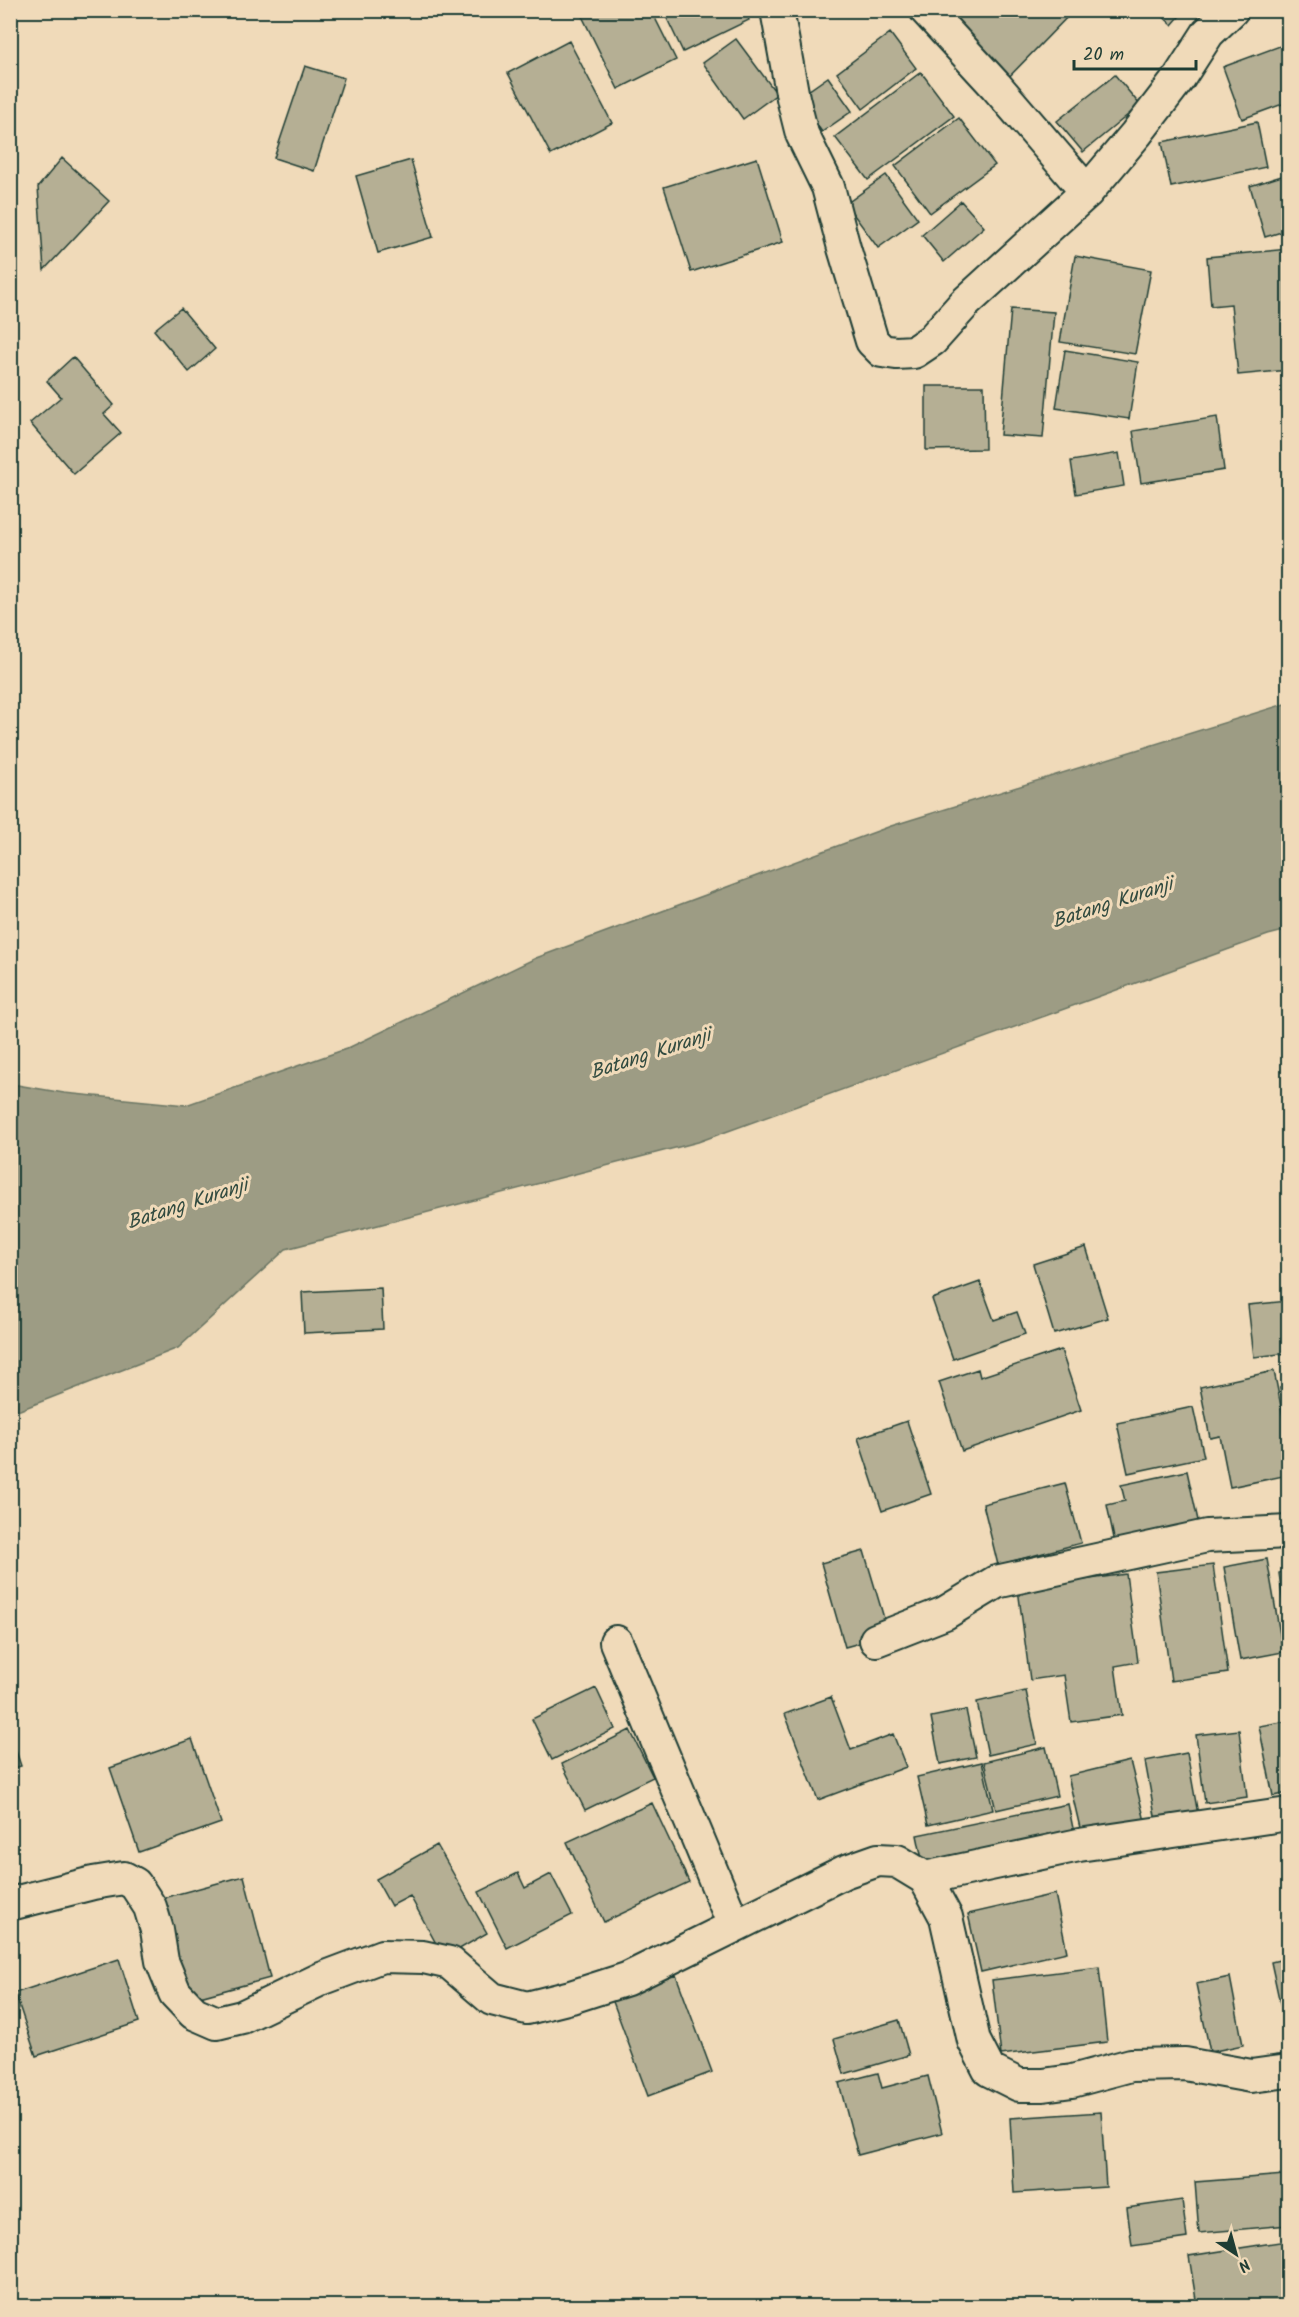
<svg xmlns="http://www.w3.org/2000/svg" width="1299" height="2317" font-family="Kalam,sans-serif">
  <rect width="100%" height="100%" fill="#f0dab9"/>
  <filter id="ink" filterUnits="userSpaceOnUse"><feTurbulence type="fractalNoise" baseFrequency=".0167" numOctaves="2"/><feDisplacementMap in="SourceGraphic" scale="12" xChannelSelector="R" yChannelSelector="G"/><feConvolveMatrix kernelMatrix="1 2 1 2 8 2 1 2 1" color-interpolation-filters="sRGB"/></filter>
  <g filter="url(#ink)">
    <path fill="#9d9c84" stroke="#6b7664" stroke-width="1.5" d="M1288,703v227l-20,5 -570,207 -412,107 -108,99 -158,62 -9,1v-327l53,9 122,12 160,-56 190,-91 355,-132z"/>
    <path fill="#b5af94" stroke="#1f3d34" stroke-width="1.5" d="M593,10h58l25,50 -58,29 -36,-73z
      M663,10h81l5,10 -66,32z
      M941,10h133l-68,70z
      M1156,10h29l-13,15z
      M890,33l26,35 -53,41 -26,-36z
      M736,39l41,55 -34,25 -40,-56z
      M569,41l43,82 -61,32 -43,-82z
      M1288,43v59l-46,17 -19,-52z
      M305,66l39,12 -30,93 -40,-13z
      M921,72l33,44 -86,64 -33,-43z
      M1115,75l25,30 -57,47 -26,-31z
      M828,77l24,34 -30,21 -24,-34z
      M959,118l36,47 -65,48 -35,-47z
      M1257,122l9,45 -95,20 -9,-45z
      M62,158l47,43 -65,69 -6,-83z
      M757,158l26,84 -92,30 -27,-85z
      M411,160l22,77 -55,16 -22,-77z
      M1288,174v56l-23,7 -15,-51z
      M886,175l32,44 -40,29 -32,-44z
      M961,201l23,26 -40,35 -22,-27z
      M1288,249v121l-50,5 -7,-71 -20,2 -4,-49z
      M1075,256l76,14 -16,84 -75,-12z
      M181,308l34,41 -26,23 -35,-42z
      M1011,309l43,3 -11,126 -43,-3z
      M1065,350l73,12 -9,57 -73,-11z
      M73,357l41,48 -10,9 17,19 -47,41 -44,-51 31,-26 -14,-16z
      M926,386h58l1,63 -59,1z
      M1217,417l7,53 -83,13 -8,-52z
      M1119,453l5,33 -48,8 -5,-33z
      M1086,1247l22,71 -54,16 -21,-70z
      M980,1282l14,38 23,-8 8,22 -72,25 -21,-60z
      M381,1288l2,41 -79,4 -2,-41z
      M1288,1301v52l-34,4 -6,-52z
      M1061,1350l20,60 -119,41 -23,-69 39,-13 2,8z
      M1274,1371l14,70v34l-58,12 -10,-51 -10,2 -10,-51z
      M1288,1385v35l-8,-33z
      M1193,1407l11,50 -76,16 -11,-50z
      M907,1421l24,73 -49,17 -24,-73z
      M1187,1471l12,54 -84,18 -8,-38 18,-4 -4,-16z
      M1065,1483l16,60 -83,22 -15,-61z
      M864,1551l25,84 -44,12 -24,-84z
      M1267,1559l16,93 -43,8 -16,-93z
      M1213,1565l15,108 -57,8 -15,-109z
      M1288,1571v68l-9,-66z
      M1126,1574l12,88 -23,4 7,49 -51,7 -7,-47 -34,5 -12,-91z
      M596,1688l19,41 -63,31 -20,-41z
      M1026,1691l11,53 -49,11 -11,-53z
      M831,1697l20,53 42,-16 13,33 -88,33 -33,-86z
      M966,1710l10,47 -36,7 -9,-47z
      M1288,1721v72l-15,3 -14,-70z
      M630,1730l23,47 -68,33 -23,-46z
      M1239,1730l8,67 -42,6 -9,-68z
      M10,1733l11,33 -11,3z
      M192,1739l29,84 -82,29 -29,-84z
      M1046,1747l11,49 -61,14 -12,-48z
      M1187,1753l12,67 -42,7 -12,-66z
      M1130,1761l16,64 -63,16 -15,-65z
      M982,1762l11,48 -65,15 -11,-48z
      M652,1803l37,79 -85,40 -37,-80z
      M1068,1804l8,39 -151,31 -8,-39z
      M437,1845l50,88 -43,25 -34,-62 -19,10 -15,-27z
      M518,1873l7,15 26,-14 21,41 -65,33 -28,-56z
      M244,1876l26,102 -85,23 -26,-102z
      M1055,1894l12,58 -86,20 -13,-58z
      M1288,1958v82l-17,-78z
      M119,1959l20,63 -103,34 -21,-63z
      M1099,1967l8,75 -106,13 -9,-75z
      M676,1975l36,97 -64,24 -36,-97z
      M1230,1977l13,68 -33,7 -14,-68z
      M899,2020l10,35 -65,19 -10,-35z
      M878,2073l4,15 46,-12 14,57 -84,22 -19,-72z
      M1101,2112l5,75 -92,6 -4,-75z
      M1284,2175l4,50 -89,8 -4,-51z
      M1182,2200l5,38 -55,8 -5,-38z
      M1286,2241l2,15v50h-91l-8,-50z"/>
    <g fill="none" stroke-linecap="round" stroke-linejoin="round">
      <defs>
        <path id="street" d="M777,10l16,88 9,36 26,53 16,61 28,93 10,10 14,2 18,-1 18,-12 33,-37 122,-111 49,-58 43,-56 29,-45 24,-23
          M926,10l70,76 91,106
          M876,1640l69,-27 51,-31 211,-46 81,-4
          M616,1642l118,283
          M925,1878l154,-33 209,-31
          M10,1904l83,-21 31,-5 11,6 15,23 7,23 5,31 13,32 19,20 23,10 25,-6 79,-38 61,-23 41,1 27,6 42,36 35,9 44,-11 56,-18 217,-107 34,-12 19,1 28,17 21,39 28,124 15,29 30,15h24l29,-4 59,-16 54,-1 66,12 37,-5"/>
      </defs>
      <use href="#street" stroke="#1f3d34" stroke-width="36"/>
      <use href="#street" stroke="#f0dab9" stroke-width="32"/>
    </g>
  </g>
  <g text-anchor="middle" stroke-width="6" stroke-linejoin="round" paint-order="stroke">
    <g font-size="20" font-style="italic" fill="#324b40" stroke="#f0dab9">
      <text transform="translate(1112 902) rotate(-18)" y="7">Batang Kuranji</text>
      <text transform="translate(650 1053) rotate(-18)" y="7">Batang Kuranji</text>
      <text transform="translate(187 1203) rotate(-18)" y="7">Batang Kuranji</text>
    </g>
  </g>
  <rect width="1299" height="2317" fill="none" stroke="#f0dab9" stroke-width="36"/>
  <rect x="18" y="18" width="1263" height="2281" fill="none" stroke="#1f3d34" stroke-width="2" filter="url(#ink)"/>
  <g transform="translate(1236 2254) rotate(144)" stroke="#f0dab9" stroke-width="4.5" paint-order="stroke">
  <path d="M0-4.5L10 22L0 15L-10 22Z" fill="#1f3d34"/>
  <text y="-9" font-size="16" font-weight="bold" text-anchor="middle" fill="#1f3d34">N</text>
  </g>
  <path d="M1074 60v9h122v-9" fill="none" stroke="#1f3d34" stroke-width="3"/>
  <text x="1083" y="60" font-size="18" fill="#1f3d34" stroke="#f0dab9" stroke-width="4.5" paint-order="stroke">20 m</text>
</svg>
